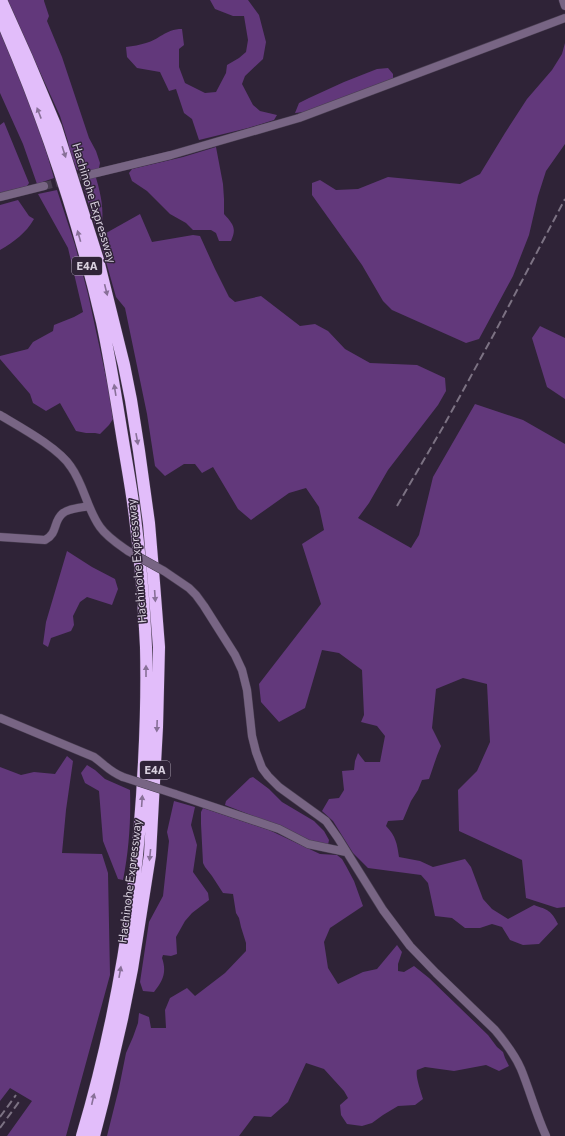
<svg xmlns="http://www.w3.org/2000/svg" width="565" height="1136" font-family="Commissioner,sans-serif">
  <rect width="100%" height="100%" fill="#2f2337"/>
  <path fill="#62387b" d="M7,0h37v1l5,15 -2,5 15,36 27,81 7,13 4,12 -1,5 -5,3c5,16 10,34 8,51l-3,3h-4l-11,-36 -1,-8 2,-3 -2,-6 -6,-2 -8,-21 -1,-7 -8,-26z
    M210,0h38l11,15 7,27 -3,17 -18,17 -3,8 11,21 7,6 17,4 -3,5 -26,8 -49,12 -7,-21 -8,-6 -8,-24 -7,2 -9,-19 -23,-4 -10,-11 -1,-10c7,-1 14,-2 20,-4 13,-3 19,-14 36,-14l2,16 -5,4v18l6,16 20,10 11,-1 10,-19 1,-8 12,-7 7,-6 2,-12 -4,-24h-11l-18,-7z
    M0,28c20,50 40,98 54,150l-17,6 -14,-40 -23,-51z
    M565,43v101l-19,27 -8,25 -9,39 -16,41 -34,63 -13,4 -74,-33 -9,-9 -21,-36 -50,-70v-12l8,-3 16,10 22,-1 30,-12 72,7 20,-10 25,-41 22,-34 25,-29 10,-16z
    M388,68l5,6v5l-89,33 -9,1 4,-10 10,-5 35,-16 33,-13z
    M4,122l25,61 -2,3 -27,7v-68z
    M216,147l7,37 1,15v15c9,10 13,14 7,27h-12l-3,-8 -5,-3h-18l-7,-7 -16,-9 -23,-23 -15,-10 -3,-8 3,-4 51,-12z
    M57,190l18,55 13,49 21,97 4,28 -4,6 -9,9 -5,-1h-9l-10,-2 -16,-28 -14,8 -13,-8 -3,-9 -30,-35v-3l28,-7 5,-7 20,-11 1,-6 20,-8 9,-5 -15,-64 -30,-54z
    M18,200l11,16 5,3c-8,14 -20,23 -34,31v-45z
    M140,214l12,28 41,-7 7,1 15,33 14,28 6,5 26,-6 39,30 15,-2 13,7 17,18 25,14 47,2 28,13 1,13 -8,14 -50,65 -19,33 -11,15 53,30 8,-13 14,-58 42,-73 48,16 42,24v463l-8,1 -31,-10 -4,-38 -63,-29 -1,-41 19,-19 13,-29 -3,-58 -24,-6 -27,11 -4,39 9,18c-5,11 -8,22 -12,33l-7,1 -4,10 -7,11 -8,19 -15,1 -2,5c10,10 11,18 13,31l21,4 13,6 32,-8 6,8 12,32 9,10 16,10 26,-14c14,5 17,5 24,19l-19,20 -16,1 -13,-5 -8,-13 -10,-3 -12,4h-15l-13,-10 -17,-2 -7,-33 -7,-8 -53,-7 -15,-15 -20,-32 -11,-10 7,-12 10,-1 5,-8 -2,-19 12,-1 1,-9 3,-8 7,9h15l5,-26 -8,-10 -16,-4 3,-7 -2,-45 -23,-17 -17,-3 -17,58 -26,14 -18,-20 -2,-18 10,-13 52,-67 -19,-60 22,-14 -5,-23 -13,-19 -17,5 -38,27 -13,-11 -25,-42 -11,6 -7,-9h-11l-19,12 -10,-10 -8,-52 -22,-106 -9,-11 -17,-60z
    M540,326l25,12v61l-18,-12 -15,-49z
    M67,551l25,16 23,12 3,10 -6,16 -25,-8 -7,5 -7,14 1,9 -3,6 -20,7 -3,9 -5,-3 3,-22z
    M67,756l6,5 -7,49 -4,43 40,1 6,19 2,102 -44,161h-59l25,-35 -22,-13 -10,13v-334l21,8 13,-3 21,2z
    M87,765l8,5 10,9 25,11c1,29 -1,61 -7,90l-5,-1 -15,-38 -4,-50 -14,-8 -4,-10z
    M253,777l16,12 13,13 32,19 10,10 5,9 -1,5 -18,-3 -57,-26 -28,-11 1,-4 24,-23z
    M174,801l21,6 -4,18 6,20 -4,27 15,21 1,7 -17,13 -7,8 -9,16 1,17 -6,2 -8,-1 -1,3c5,14 1,23 -8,34l-11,-1 -3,-9 9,-60 14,-26 6,-55 -2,-9z
    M203,808l66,22 51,24 17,1 5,4 4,7 8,15 9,25 -33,22 -6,14 4,26 10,16 25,-12 14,-3 20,-24 5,7 -4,12v7l6,1 10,-6 15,12 59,57 9,12 6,5 2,6 4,8 -10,5 -13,-6 -32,6 -29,-4 -8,3c-2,6 4,22 6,29l-8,6 -17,1 -15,9 -11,8 -10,3 -15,-2 -6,-9 -1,-10 8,-7 -4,-7 -20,-22 -18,-6 -18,39 -17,15 -17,-1 -15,20h-132l12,-48 7,-35 7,-16 5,-14 1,-10 10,4 2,11h15l-1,-18 5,-12 17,-10 8,8 30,-23 21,-22v-8l-5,-16 -2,-9 -3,-5 -3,-19 -10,-1 -11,-17 -7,-9 -2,-4 -2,-39v-12z"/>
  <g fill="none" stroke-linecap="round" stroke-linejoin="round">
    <path stroke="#483d50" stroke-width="8" stroke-dasharray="8 4" stroke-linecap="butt" d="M44,186l40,-10"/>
    <defs>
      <path id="minor" d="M563,0l2,6
        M84,176l87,-21 128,-37 266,-100
        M0,197l44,-11
        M0,415c20,12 59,33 71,52 13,18 16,42 29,60 7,10 18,17 28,24
        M0,537l45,3c13,-7 8,-18 17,-26 6,-6 19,-6 27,-8
        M164,571l25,17 7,7 8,11 31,49 7,15 5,20 5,46 4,16 6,16 6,8 11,11 47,34 12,17 45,72 27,36 26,27 59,57c10,12 20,25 26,39 9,22 15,45 25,67
        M0,718l94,39c11,8 16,15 29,20
        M175,794l104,35 29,15 38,8"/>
      <path id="highway" d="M1,0l26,58 29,69 42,133 26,105 7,35 8,51 10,72 5,60 5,64 -2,80 -7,128 -18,114 -10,50 -19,82 -9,35
        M0,16c43,99 78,201 102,306 8,37 14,76 20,113 5,31 11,61 14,91 5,40 8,81 10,121 1,38 0,77 -2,115 -6,126 -26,253 -62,374"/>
    </defs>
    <use href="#minor" stroke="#4a3f52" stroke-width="9"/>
    <use href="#highway" stroke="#4a3f52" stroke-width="13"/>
    <use href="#minor" stroke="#786584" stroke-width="8"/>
    <use href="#highway" stroke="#e2bdfa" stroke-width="12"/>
    <path stroke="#7c7283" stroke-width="2" stroke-dasharray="8 4" stroke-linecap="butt" d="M397,506l46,-79 51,-93 71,-135
      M0,1117l16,-22
      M0,1128l21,-29"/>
    <defs>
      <path id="minor-bridge" d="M128,551l36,20
        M123,777l52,17"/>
    </defs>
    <use href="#minor-bridge" stroke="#4a3f52" stroke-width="9" stroke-linecap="butt"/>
    <use href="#minor-bridge" stroke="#786584" stroke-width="8"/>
  </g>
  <defs><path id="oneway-solid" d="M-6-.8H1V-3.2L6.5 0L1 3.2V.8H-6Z"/></defs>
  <g fill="#887098">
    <use href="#oneway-solid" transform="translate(39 113) rotate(-111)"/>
    <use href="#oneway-solid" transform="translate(64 152) rotate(72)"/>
    <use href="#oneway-solid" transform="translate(79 236) rotate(-106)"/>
    <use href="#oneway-solid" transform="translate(106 290) rotate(76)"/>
    <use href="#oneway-solid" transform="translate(115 390) rotate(-99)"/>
    <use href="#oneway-solid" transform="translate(137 439) rotate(80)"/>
    <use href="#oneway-solid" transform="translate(155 596) rotate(86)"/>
    <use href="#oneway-solid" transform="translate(146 671) rotate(-90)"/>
    <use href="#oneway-solid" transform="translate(157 726) rotate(92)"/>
    <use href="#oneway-solid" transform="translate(142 801) rotate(-86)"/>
    <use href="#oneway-solid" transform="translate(150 855) rotate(96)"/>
    <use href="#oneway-solid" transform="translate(120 972) rotate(-80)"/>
    <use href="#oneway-solid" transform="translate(93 1099) rotate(-77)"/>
  </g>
  <g text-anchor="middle" stroke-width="3" stroke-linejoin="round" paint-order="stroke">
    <g fill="#2f2337" stroke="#a59cac" stroke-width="1">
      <rect x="72" y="257" width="30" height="18" rx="3"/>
      <rect x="140" y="761" width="30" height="18" rx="3"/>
    </g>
    <g font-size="11" font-weight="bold" fill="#d8d0de">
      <text x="87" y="270">E4A</text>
      <text x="155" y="774">E4A</text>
    </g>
    <g font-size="12" fill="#d8d0de" stroke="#2f2337">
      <text transform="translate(94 203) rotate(73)" y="4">Hachinohe Expressway</text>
      <text transform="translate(137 561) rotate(-95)" y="4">Hachinohe Expressway</text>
      <text transform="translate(130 881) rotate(-83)" y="4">Hachinohe Expressway</text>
    </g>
  </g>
</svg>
